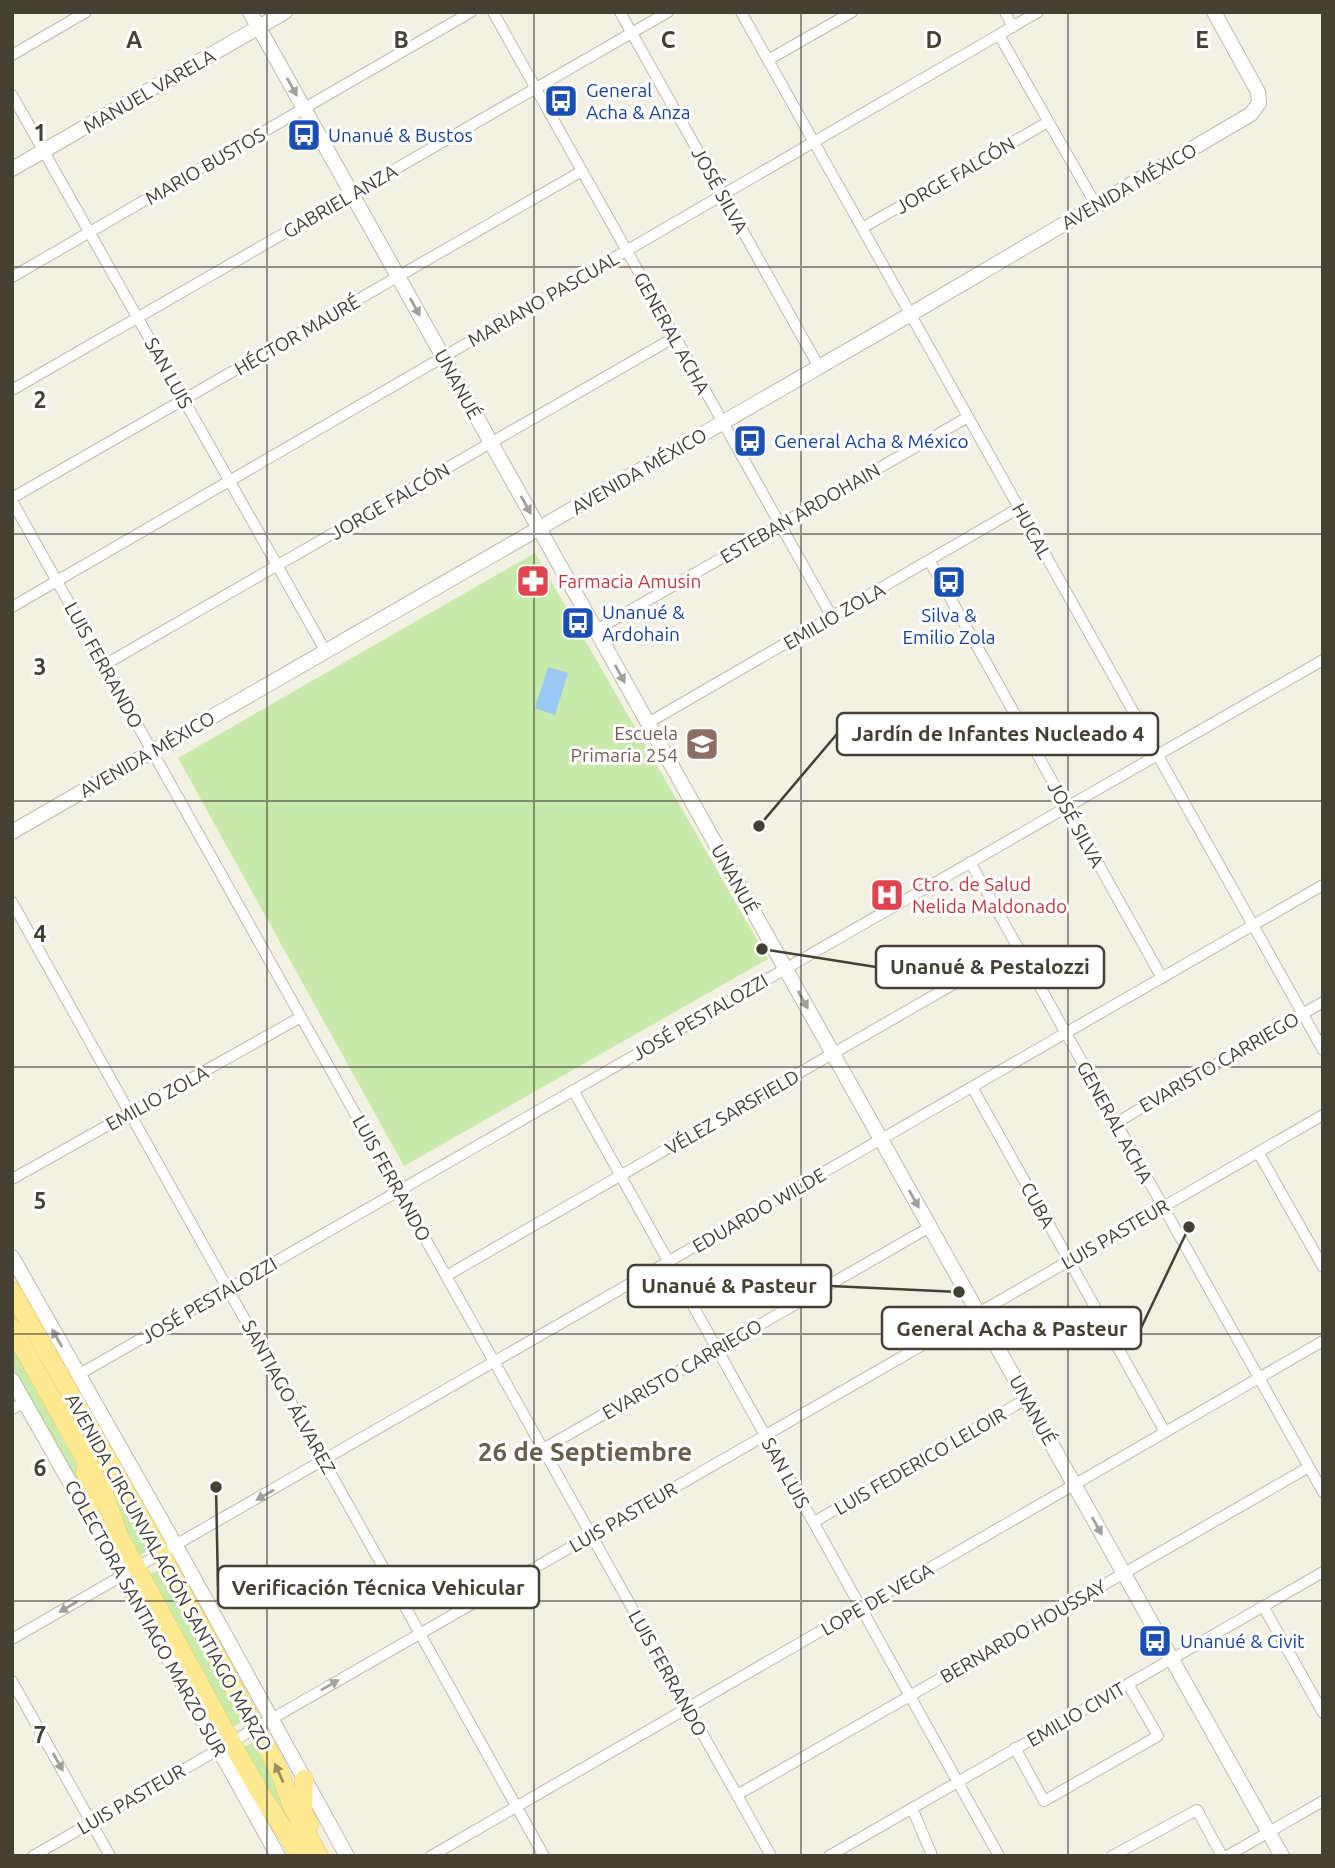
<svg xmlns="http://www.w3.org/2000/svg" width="1335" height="1868" font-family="Ubuntu,sans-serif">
  <rect width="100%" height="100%" fill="#f3f0e4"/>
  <path fill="#c8eaaa" d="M535,553l233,406 -364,207 -226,-408z
    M12,1302l137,248 -9,5 -5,-1 -32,-76 -91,-161z
    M12,1339l28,49 19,45 24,41 1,25 -72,-128z
    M160,1569l82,153 -9,5 -83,-153z
    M255,1741l2,1 50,114 -49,-78 -14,-31z"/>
  <path fill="#9cc8f4" d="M548,667l20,6 -13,42 -20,-7z"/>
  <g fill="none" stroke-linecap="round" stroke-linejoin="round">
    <defs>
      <path id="minor" d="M493,12l339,605
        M620,12l199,355
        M741,12l582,1038
        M1005,12l8,15
        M999,35l97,170
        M12,55l74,-43
        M768,60l84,-48
        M12,95l314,557
        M862,228l186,-106
        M12,277l459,-265
        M12,390l656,-378
        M12,498l570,-327
        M12,501l759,1355
        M929,560l233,418
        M12,607l1026,-595
        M596,630l372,-213
        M104,665l571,-328
        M648,723l371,-215
        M970,862l353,630
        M12,902l532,954
        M972,1087l193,345
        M573,1090l426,766
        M1116,1123l207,-121
        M1258,1152l65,115
        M12,1179l289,-162
        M446,1276l572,-329
        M78,1375l1245,-715
        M12,1409l13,-7
        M543,1449l387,-222
        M814,1522l212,-123
        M1263,1606l60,107
        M12,1639l1311,-754
        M12,1681l98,175
        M1015,1748l29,53 114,-65 -30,-52
        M737,1795l572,-328
        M912,1808l19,45 -1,3
        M33,1856l1290,-741
        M431,1856l892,-515
        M829,1856l494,-284
        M1112,1856l85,-46 25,46
        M1227,1856l96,-55"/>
      <path id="tertiary" d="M250,12l1032,1844
        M12,169l273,-157
        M12,832l899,-518 340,-200 8,-11 -1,-11 -44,-80
        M12,1257l164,289 171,310
        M12,1380l111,196 155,280"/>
      <path id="primary" d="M12,1291l149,263 102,188 16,29 13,35 27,50
        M12,1328l84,150 8,15 14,41 121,222 20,35 42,65
        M85,1471l4,11 1,35
        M304,1779l-1,32 6,14"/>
    </defs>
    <use href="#minor" stroke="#bfb8a6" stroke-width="12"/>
    <use href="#tertiary" stroke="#bfb8a6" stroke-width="16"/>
    <use href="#primary" stroke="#e9cb5c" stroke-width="19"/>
    <use href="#minor" stroke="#fff" stroke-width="10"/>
    <use href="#tertiary" stroke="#fff" stroke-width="14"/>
    <use href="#primary" stroke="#ffe991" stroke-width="18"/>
  </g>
  <defs><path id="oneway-solid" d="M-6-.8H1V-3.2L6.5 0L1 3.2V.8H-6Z" transform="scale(1.75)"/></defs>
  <g fill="#a2a09a">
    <use href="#oneway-solid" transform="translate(292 87) rotate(61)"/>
    <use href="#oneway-solid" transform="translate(415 307) rotate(61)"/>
    <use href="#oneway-solid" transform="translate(526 505) rotate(61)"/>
    <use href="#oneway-solid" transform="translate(620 674) rotate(61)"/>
    <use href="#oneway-solid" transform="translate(803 1000) rotate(61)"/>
    <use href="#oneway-solid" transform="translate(914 1199) rotate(61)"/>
    <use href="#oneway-solid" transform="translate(57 1338) rotate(-119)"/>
    <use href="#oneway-solid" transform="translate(265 1495) rotate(150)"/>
    <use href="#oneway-solid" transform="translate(1097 1526) rotate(61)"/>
    <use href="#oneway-solid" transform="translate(68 1607) rotate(150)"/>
    <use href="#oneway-solid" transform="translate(330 1685) rotate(-30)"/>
    <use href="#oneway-solid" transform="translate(58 1762) rotate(61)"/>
  </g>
  <use fill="#998c5e" href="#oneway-solid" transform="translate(279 1773) rotate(-114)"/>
  <path fill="none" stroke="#454034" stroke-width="2" stroke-opacity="0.55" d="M267,12v1844M534,12v1844M801,12v1844M1068,12v1844M12,267h1311M12,534h1311M12,801h1311M12,1067h1311M12,1334h1311M12,1601h1311"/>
  <defs>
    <symbol id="bus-square" viewBox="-11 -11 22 22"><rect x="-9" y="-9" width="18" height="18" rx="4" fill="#1a4fb4" stroke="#fff"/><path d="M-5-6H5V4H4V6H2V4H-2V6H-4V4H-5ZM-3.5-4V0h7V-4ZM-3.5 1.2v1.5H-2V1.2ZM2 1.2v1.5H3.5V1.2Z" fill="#fff"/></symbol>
    <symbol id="pharmacy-square" viewBox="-11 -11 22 22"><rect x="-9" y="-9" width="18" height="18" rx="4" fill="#e0444e" stroke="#fff"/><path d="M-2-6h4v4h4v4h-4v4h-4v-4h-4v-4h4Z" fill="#fff"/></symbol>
    <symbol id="school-square" viewBox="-11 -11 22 22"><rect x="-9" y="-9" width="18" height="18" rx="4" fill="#8d6e63" stroke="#fff"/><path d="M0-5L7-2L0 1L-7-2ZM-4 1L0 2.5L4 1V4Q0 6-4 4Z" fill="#fff"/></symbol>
    <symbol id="hospital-square" viewBox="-11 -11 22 22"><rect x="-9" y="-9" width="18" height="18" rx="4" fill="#e0444e" stroke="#fff"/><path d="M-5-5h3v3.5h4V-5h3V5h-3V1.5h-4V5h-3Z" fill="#fff"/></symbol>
  </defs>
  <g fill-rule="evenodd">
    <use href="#bus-square" x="542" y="82" width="38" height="38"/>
    <use href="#bus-square" x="285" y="116" width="38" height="38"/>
    <use href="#bus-square" x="731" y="422" width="38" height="38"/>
    <use href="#pharmacy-square" x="514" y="562" width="38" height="38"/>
    <use href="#bus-square" x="930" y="563" width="38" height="38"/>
    <use href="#bus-square" x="559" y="604" width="38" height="38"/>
    <use href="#school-square" x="683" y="725" width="38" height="38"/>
    <use href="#hospital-square" x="868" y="876" width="38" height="38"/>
    <use href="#bus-square" x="1136" y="1622" width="38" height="38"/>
  </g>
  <g text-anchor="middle" stroke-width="6" stroke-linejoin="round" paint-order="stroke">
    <g font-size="19" fill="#164399" stroke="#fff" text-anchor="start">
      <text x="586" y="97">General<tspan x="586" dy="22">Acha &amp; Anza</tspan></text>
      <text x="328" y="142">Unanué &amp; Bustos</text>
      <text x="774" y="448">General Acha &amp; México</text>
      <text x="602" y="619">Unanué &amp;<tspan x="602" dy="22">Ardohain</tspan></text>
      <text x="949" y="622" text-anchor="middle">Silva &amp;<tspan x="949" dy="22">Emilio Zola</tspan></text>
      <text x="1180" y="1648">Unanué &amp; Civit</text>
    </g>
    <g font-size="19" fill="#454034" stroke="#fff">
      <text transform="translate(149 91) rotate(-30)" y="7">MANUEL VARELA</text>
      <text transform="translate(205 166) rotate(-30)" y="7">MARIO BUSTOS</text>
      <text transform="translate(955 175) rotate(-30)" y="7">JORGE FALCÓN</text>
      <text transform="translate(1129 186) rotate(-30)" y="7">AVENIDA MÉXICO</text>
      <text transform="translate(720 190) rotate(61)" y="7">JOSÉ SILVA</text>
      <text transform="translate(340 201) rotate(-30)" y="7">GABRIEL ANZA</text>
      <text transform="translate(543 299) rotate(-30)" y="7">MARIANO PASCUAL</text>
      <text transform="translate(672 333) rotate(61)" y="7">GENERAL ACHA</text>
      <text transform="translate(297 335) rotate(-30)" y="7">HÉCTOR MAURÉ</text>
      <text transform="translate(169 373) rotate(61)" y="7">SAN LUIS</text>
      <text transform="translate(458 384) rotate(61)" y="7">UNANUÉ</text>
      <text transform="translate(639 471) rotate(-30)" y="7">AVENIDA MÉXICO</text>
      <text transform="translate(390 501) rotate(-30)" y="7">JORGE FALCÓN</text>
      <text transform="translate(800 513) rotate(-30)" y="7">ESTEBAN ARDOHAIN</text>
      <text transform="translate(1032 531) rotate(61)" y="7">HUCAL</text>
      <text transform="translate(834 616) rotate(-30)" y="7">EMILIO ZOLA</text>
      <text transform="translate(104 665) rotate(61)" y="7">LUIS FERRANDO</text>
      <text transform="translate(147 754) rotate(-30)" y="7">AVENIDA MÉXICO</text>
      <text transform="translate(1076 824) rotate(61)" y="7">JOSÉ SILVA</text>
      <text transform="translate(735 879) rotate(61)" y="7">UNANUÉ</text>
      <text transform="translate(700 1017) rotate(-30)" y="7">JOSÉ PESTALOZZI</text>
      <text transform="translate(1219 1062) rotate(-30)" y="7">EVARISTO CARRIEGO</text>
      <text transform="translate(157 1098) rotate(-29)" y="7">EMILIO ZOLA</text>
      <text transform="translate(732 1112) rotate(-30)" y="7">VÉLEZ SARSFIELD</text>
      <text transform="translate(1115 1122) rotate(61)" y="7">GENERAL ACHA</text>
      <text transform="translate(392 1178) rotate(61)" y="7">LUIS FERRANDO</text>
      <text transform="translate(1038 1205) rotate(61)" y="7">CUBA</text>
      <text transform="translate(759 1210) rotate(-30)" y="7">EDUARDO WILDE</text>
      <text transform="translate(1115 1234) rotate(-30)" y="7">LUIS PASTEUR</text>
      <text transform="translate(209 1300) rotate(-30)" y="7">JOSÉ PESTALOZZI</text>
      <text transform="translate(682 1369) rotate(-30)" y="7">EVARISTO CARRIEGO</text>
      <text transform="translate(289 1397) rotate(61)" y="7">SANTIAGO ÁLVAREZ</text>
      <text transform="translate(1033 1410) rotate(61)" y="7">UNANUÉ</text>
      <text transform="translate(920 1461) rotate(-30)" y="7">LUIS FEDERICO LELOIR</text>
      <text transform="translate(786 1473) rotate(61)" y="7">SAN LUIS</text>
      <text transform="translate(623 1517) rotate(-30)" y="7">LUIS PASTEUR</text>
      <text transform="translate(169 1572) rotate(61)" y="7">AVENIDA CIRCUNVALACIÓN SANTIAGO MARZO</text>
      <text transform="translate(877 1599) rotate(-30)" y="7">LOPE DE VEGA</text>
      <text transform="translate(146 1618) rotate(61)" y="7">COLECTORA SANTIAGO MARZO SUR</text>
      <text transform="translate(1023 1631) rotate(-30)" y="7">BERNARDO HOUSSAY</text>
      <text transform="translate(668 1673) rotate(61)" y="7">LUIS FERRANDO</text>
      <text transform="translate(1076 1714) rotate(-30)" y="7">EMILIO CIVIT</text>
      <text transform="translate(131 1799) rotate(-30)" y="7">LUIS PASTEUR</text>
    </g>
    <g font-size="19" fill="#be3a42" stroke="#fff" text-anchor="start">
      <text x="558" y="588">Farmacia Amusin</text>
      <text x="912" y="891">Ctro. de Salud<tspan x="912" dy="22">Nelida Maldonado</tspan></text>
    </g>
    <g font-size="19" fill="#785e54" stroke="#fff" text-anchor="end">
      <text x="678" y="740">Escuela<tspan x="678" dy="22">Primaria 254</tspan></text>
    </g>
    <g font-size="26" font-weight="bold" fill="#695f4a" stroke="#fff">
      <text x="585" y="1461">26 de Septiembre</text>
    </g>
  </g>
  <g font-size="23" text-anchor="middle" font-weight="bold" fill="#454034" stroke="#fff" stroke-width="6" stroke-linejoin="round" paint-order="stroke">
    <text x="134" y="48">A</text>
    <text x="401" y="48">B</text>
    <text x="668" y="48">C</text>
    <text x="934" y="48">D</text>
    <text x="1202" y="48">E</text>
    <text x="40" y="141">1</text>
    <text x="40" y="408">2</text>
    <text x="40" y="675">3</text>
    <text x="40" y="942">4</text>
    <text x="40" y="1209">5</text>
    <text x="40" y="1476">6</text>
    <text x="40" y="1743">7</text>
  </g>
  <path fill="none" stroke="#454034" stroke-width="2.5" d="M759 826L837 734M762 949L876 967M959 1292L831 1286M1189 1227L1141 1328M216 1487L218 1587"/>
  <g fill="#454034" stroke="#fff" stroke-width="2.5">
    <circle cx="759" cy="826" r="7"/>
    <circle cx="762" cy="949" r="7"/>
    <circle cx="959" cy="1292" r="7"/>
    <circle cx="1189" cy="1227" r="7"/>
    <circle cx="216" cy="1487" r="7"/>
  </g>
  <g fill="#fff" stroke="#454034" stroke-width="2.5">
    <rect x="837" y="713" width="321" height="42" rx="7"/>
    <rect x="876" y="946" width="228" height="42" rx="7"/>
    <rect x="628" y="1265" width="203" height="42" rx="7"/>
    <rect x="882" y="1307" width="259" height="42" rx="7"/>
    <rect x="218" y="1566" width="321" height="42" rx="7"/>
  </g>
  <g font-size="21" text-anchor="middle" font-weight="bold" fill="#454034">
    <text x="998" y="741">Jardín de Infantes Nucleado 4</text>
    <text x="990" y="974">Unanué &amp; Pestalozzi</text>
    <text x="729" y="1293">Unanué &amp; Pasteur</text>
    <text x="1012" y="1336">General Acha &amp; Pasteur</text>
    <text x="378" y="1595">Verificación Técnica Vehicular</text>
  </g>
  <rect width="1335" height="1868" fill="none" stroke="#454034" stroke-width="28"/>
</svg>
